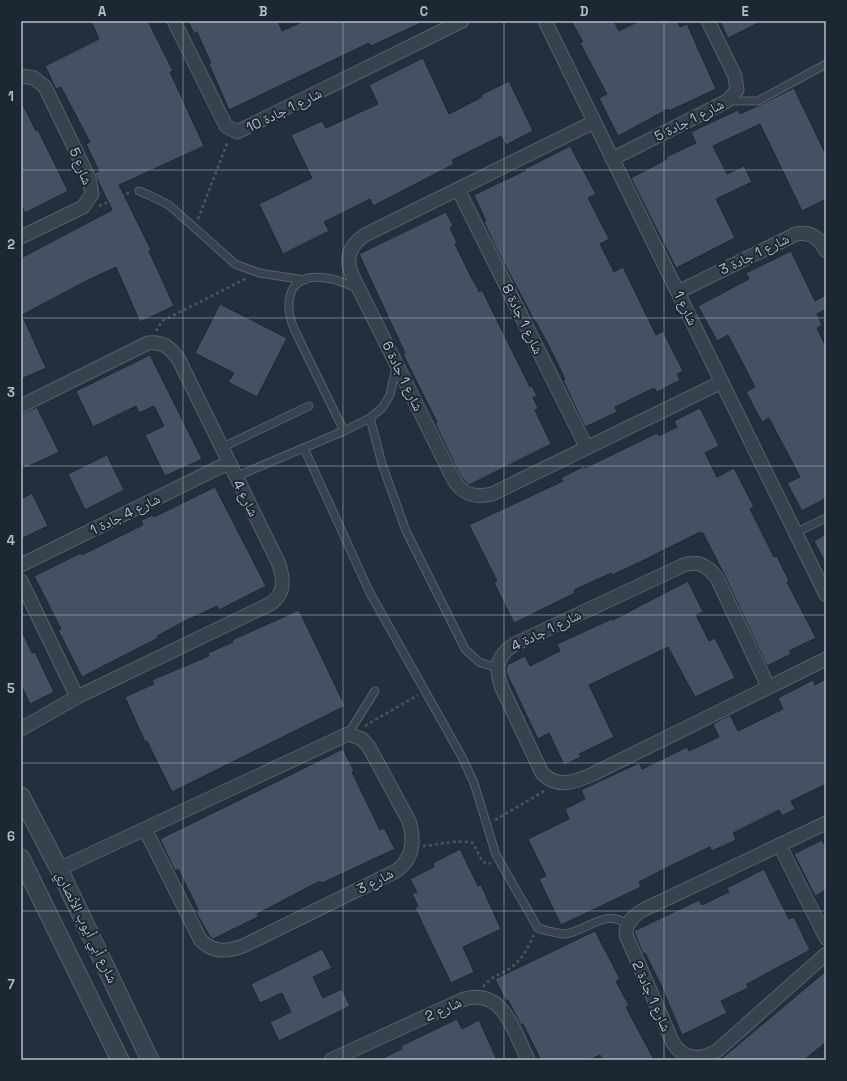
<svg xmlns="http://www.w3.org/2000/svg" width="847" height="1081" font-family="'Space Grotesk','Noto Naskh Arabic',sans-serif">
  <rect width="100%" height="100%" fill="#242f3e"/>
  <path fill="#455162" stroke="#1f2835" d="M91,21h57l25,50 -3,1 34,74 -85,39 32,65 -2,1 25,55 -34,16 -24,-55 -30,14 -64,34 24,53 -25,11v-121l91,-48 -14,-29 -3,-8 4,-2 -13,-27 4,-2 -29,-55 -5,2 -11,-23 54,-27z
    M188,21h90l4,10 22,-10h121l-54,25 -2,-3 -140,67 -20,-46 2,-1 -14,-31 -3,2z
    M571,21h43l5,10 20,-10h38l3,6 7,-3 29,65 -47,22 -1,-2 -50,27 -19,-38 8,-4 -27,-51 3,-1z
    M720,21h42l-34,17z
    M423,58l26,56 33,-17 -1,-2 28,-14 24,50 -27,14 -5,-9 -49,24 2,4 -81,42 -3,-7 -46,23 5,9 -46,23 -24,-50 53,-26 -21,-43 31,-14 4,7 52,-24 -9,-19z
    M794,88l32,67v44l-24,12 -42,-87 -47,22 14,28 17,-8 8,16 -36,17 19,39 -59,30 -45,-90 36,-19 -1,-2 30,-14 -5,-11 47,-22 2,4 20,-9z
    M21,101l15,30 2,-1 30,61 -43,22 -4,-8z
    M570,146l26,48 -8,4 21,41 -9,5 14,28 9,-5 33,68 7,-4 20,40 -6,3 3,6 -23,12 -3,-4 -39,19 2,5 -32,15 -22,-47 2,-1 -16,-33 -13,-24h-1l-39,-74 -12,-26 2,-1 -12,-26 52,-25 -1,-1z
    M446,212l7,14 -3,2 7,15 -2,1 18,37h1l5,11 3,-2 48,97 2,-1 5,10 -4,2 5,10 -3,2 16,34 -82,41 -8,-8 -26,-54 2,-1 -34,-68 2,-1 -46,-99z
    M791,251l24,50 11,-6v14l-9,5 5,11 -5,3 9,19v151l-24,13 -15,-28 13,-6 -31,-59 -7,4 -16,-30 9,-5 -27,-52 -11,6 -19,-35 51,-27 -3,-6z
    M220,304l67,34 -30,59 -29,-15 6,-9 -39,-20z
    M150,355l52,104 -37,17 -20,-41 19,-9 -10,-20 -15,7 -3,-7 -43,21 -17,-36z
    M37,407l22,45 -34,16 -4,-7v-47z
    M700,408l19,38 -14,7 12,24 17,-9 20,39 -4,2 24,48 3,-1 12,25 -2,1 29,56 -27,13 2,3 -24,12 -43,-92 -21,-41 -3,1v-2l-58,29 -30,14 -1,-2 -37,17 1,3 -61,30 -20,-40 3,-2 -28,-56 94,-44 -2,-3 23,-12 1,2 72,-35 2,3 18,-9 -3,-6z
    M107,455l17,35 -39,20 -17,-36z
    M215,487l51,99 -47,24 -2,-4 -34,16 -26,14 1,2 -76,39 -24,-47 3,-1 -27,-53 47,-23 1,2 61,-30 -2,-5 12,-5 1,2z
    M32,493l16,33 -27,13v-40z
    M826,534v30l-12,-23z
    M688,581l15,31 -7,3 13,26 6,-3 20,40 -40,19 -27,-50 -79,38 25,52 -35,17 2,3 -17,8 -15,-32 -11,6 -32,-67 1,-7 18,-9 5,10 30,-15 -3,-7 55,-25 1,1z
    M299,610l46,96 -173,86 -25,-51 -2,1 -20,-45 29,-13 -2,-4 57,-24 -1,-3 25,-11 -1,-2z
    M21,629l11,24 3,-1 19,40 -24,12 -9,-19z
    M826,679v105l-35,17 4,8 -13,7 -3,-6 -46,23 3,7 -24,11 -2,-4 -36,17 -35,18 2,5 -80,38 -22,-46 7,-3 -18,-37 41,-20 -4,-10 20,-10 -4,-9 58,-27 3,6 45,-22 2,4 30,-14 -6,-13 17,-9 8,16 45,-22 -5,-11 35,-18 2,5z
    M343,749l11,22 -2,1 28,58 4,-2 11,21 -73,34 -2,-2 -63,33 1,3 -45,22 -3,-2 -14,-25 3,-1 -21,-42 -3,2 -15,-32z
    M822,840l4,8v42l-11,6 -21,-42z
    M460,849l18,37 3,-1 20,44 -38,18 11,25 -23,11 -36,-75 3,-2 -6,-12 5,-2 -7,-13 24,-12 -1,-4z
    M764,869l25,50 5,-2 16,33 -63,34 1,4 -27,13 6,12 -45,22 -22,-52 -15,-30 -2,1 -2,-5 -7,-18 65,-31 3,5 27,-13 -2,-4z
    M595,931l25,48 -4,2 13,25 -3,1 28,53h-51l-3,-5 -11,5h-48l-18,-36 -2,1 -13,-25 -2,1 -11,-22z
    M322,949l10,19 -19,9 10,21 19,-9 8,17 -71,35 -9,-19 21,-10 -9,-19 -22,10 -9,-19z
    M826,971v71l-22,18h-84z
    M457,1019l5,10 17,-9 18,40h-118l23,-11 -1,-3z"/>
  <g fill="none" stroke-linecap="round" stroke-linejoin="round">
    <defs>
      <path id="service" d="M727,101h31l68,-37
        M139,191l10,4 20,10 66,59 24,9 46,7
        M370,418l12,46 24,67 59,118 14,13 18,6
        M344,431l-49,-100c-12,-28 -8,-59 31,-53 12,1 22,7 33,11
        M221,448l88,-42
        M304,448l66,145 92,164 12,26 22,72 42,73c5,2 22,6 27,6 22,-3 42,-27 62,-9
        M235,477l109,-46 26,-13 12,-10 8,-13 6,-28
        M795,533l31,-15
        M348,734l27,-43"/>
      <path id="minor" d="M174,21l52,105 11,6 225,-111
        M545,21l281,574
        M21,76l13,2 11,9 44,91 3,16 -9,13 -62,30
        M594,122l-229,113c-15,10 -20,23 -13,40l102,205c9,15 21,18 38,14l230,-112
        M612,159l115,-58 10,-11 -2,-14 -27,-55
        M458,189l129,259
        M678,292l118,-58c15,-3 24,5 30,17
        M21,406l127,-63c15,-2 23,5 31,17l99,202c6,16 8,32 -8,42l-193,93 -56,32
        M21,565l207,-102
        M21,581l56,116
        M768,686l-51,-108c-9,-12 -19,-18 -33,-13l-167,78c-20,11 -23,24 -15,45l40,85c15,16 33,9 51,1l233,-115
        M826,823l-181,86c-11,6 -19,13 -19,26l47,108c11,17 28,18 45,7l108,-96
        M780,846l46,92
        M59,869l289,-135 14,5 7,8 40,74c6,20 4,38 -13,50l-153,75c-16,6 -31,7 -43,-7l-55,-110
        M331,1060l133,-61c40,-11 50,33 64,61"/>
      <path id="tertiary" d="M21,796l38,73 91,191
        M21,858l99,202"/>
    </defs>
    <use href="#service" stroke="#565f6c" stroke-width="9"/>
    <use href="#minor" stroke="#565f6c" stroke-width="15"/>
    <use href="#tertiary" stroke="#565f6c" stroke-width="19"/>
    <path stroke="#44595c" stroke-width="2.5" stroke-dasharray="3 3" stroke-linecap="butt" d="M99,206l32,-14
      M198,219l30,-78
      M156,331l6,-10 85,-43
      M365,726l53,-31
      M495,820l51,-30
      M423,846c15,-1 35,-7 50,-3l9,18 5,3 4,-1
      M483,987c7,-10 19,-13 29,-20 11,-9 16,-19 22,-32"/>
    <use href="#service" stroke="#38414e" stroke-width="7"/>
    <use href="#minor" stroke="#38414e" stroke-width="13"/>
    <use href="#tertiary" stroke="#38414e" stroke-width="17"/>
  </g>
  <path fill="none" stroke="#b4bcc9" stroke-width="1" stroke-opacity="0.55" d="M183,21v1039M343,21v1039M504,21v1039M664,21v1039M21,170h805M21,318h805M21,466h805M21,615h805M21,763h805M21,911h805"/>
  <g text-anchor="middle" stroke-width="4" stroke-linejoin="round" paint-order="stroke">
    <g font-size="14" fill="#b4bcc9" stroke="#1d2633">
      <text transform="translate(284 110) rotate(-26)" y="5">شارع 1 جادة 10</text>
      <text transform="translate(689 120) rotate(-27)" y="5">شارع 1 جادة 5</text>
      <text transform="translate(81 166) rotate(68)" y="5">شارع 5</text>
      <text transform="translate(754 254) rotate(-26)" y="5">شارع 1 جادة 3</text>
      <text transform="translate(686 308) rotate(64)" y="5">شارع 1</text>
      <text transform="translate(523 319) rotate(64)" y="5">شارع 1 جادة 8</text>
      <text transform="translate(403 376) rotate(64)" y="5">شارع 1 جادة 6</text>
      <text transform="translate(246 498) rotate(63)" y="5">شارع 4</text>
      <text transform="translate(125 514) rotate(-26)" y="5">شارع 4 جادة 1</text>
      <text transform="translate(546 630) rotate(-26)" y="5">شارع 1 جادة 4</text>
      <text transform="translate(375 881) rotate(-27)" y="5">شارع 3</text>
      <text transform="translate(87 927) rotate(64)" y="5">شارع أبي أيوب الأنصاري</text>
      <text transform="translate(652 996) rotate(66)" y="5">شارع 1 جادة 2</text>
      <text transform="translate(443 1009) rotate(-24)" y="5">شارع 2</text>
    </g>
  </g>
  <rect width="847" height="1081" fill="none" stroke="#1d2633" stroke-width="44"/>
  <rect x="22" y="22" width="803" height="1037" fill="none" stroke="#b4bcc9" stroke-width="1.5"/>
  <g font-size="13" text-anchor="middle" font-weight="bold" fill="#b4bcc9">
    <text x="102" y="16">A</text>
    <text x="263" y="16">B</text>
    <text x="424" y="16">C</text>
    <text x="584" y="16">D</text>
    <text x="745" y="16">E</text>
    <text x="11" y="101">1</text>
    <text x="11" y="249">2</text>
    <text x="11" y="397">3</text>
    <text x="11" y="545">4</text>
    <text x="11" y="693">5</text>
    <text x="11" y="841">6</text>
    <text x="11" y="989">7</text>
  </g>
</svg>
